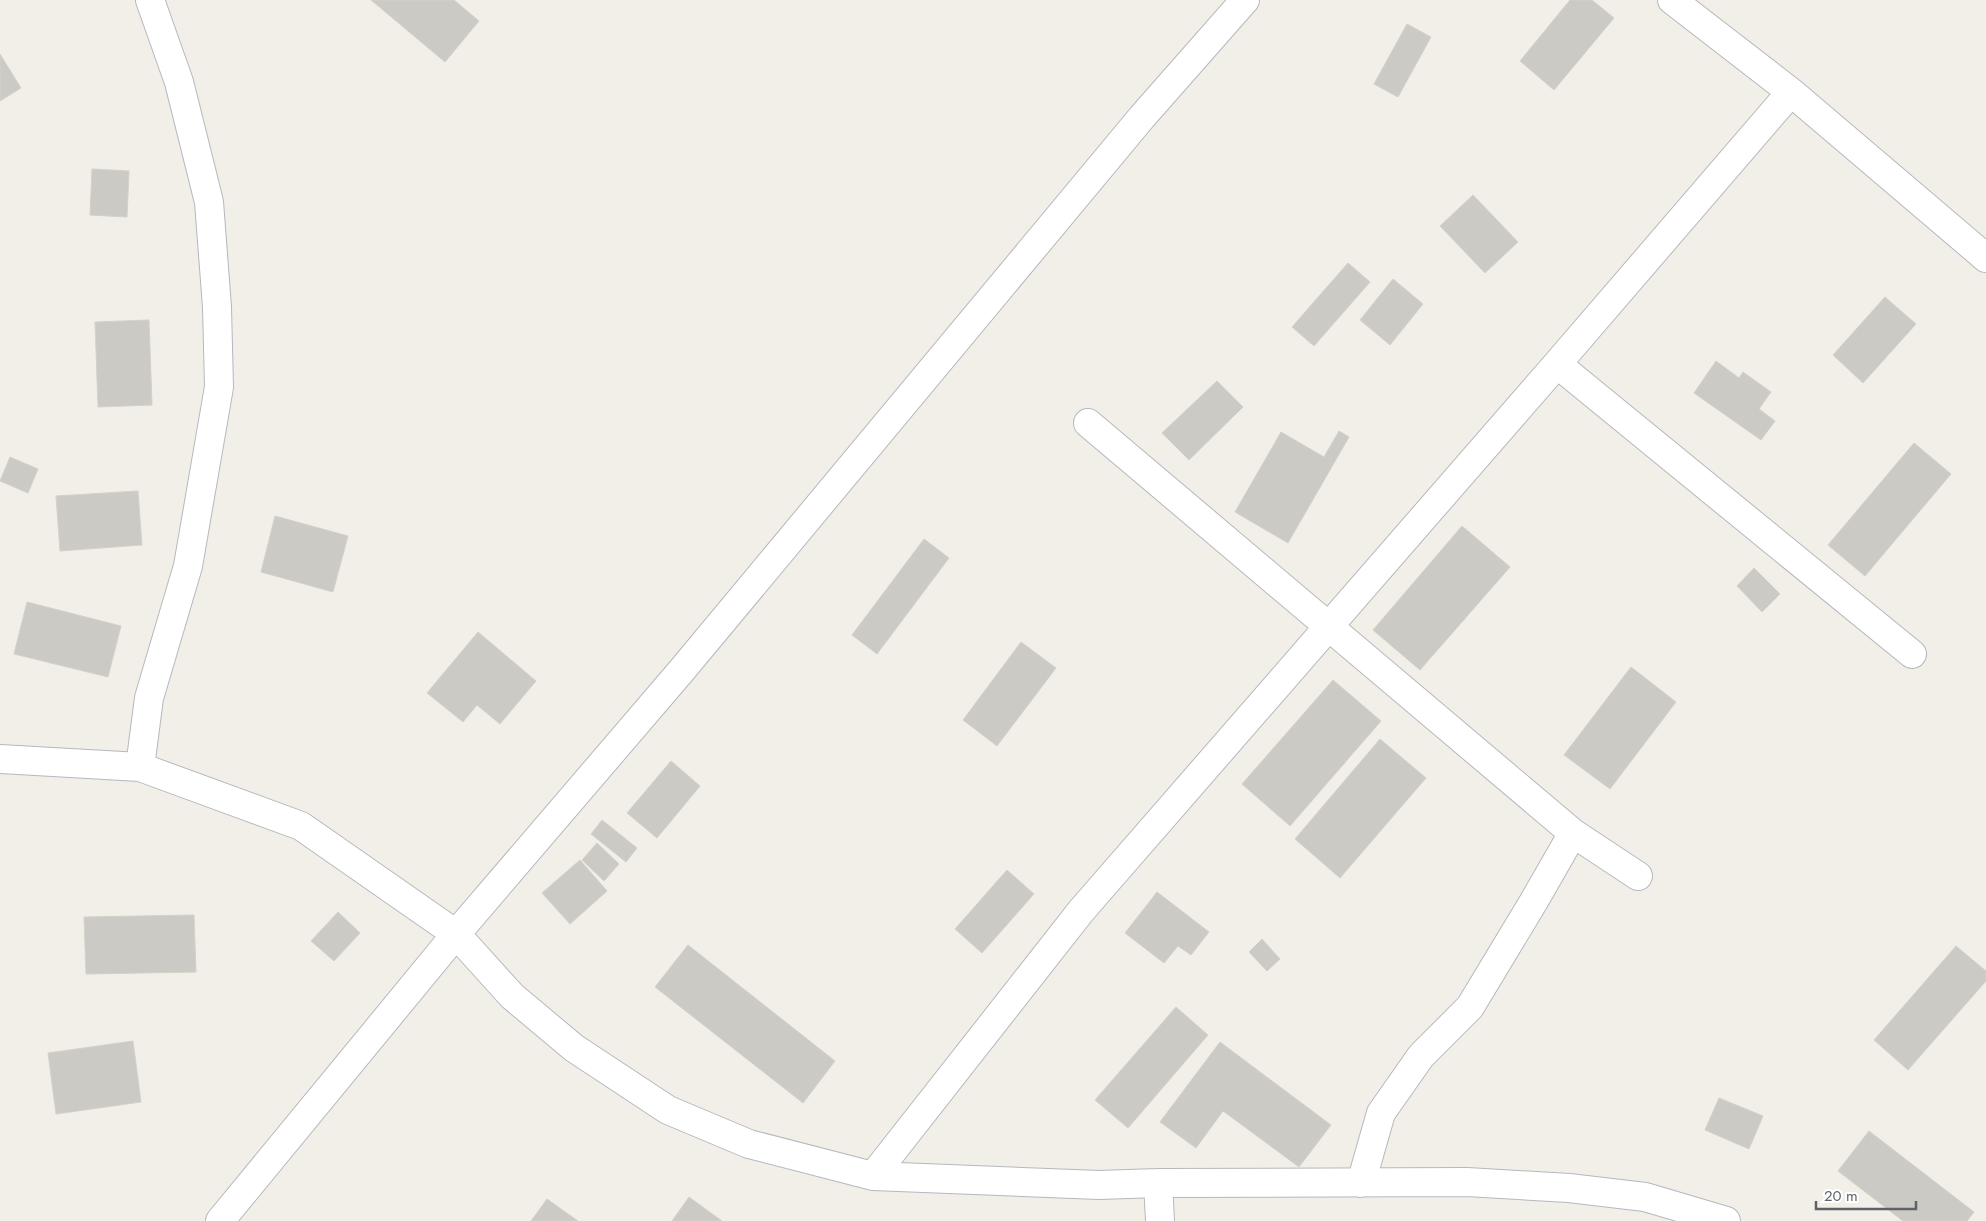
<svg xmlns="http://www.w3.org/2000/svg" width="1986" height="1221" font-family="Jost,sans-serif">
  <rect width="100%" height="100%" fill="#f1efe8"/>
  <path fill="#cccac5" stroke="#d6d1c6" d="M371,0h83l25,21 -34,41z
    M1570,0h22l22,18 -60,72 -34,-29z
    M1407,24l24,13 -33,60 -24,-13z
    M0,54l21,34 -21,13z
    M92,169l37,2 -2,46 -37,-2z
    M1473,195l45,47 -33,31 -45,-47z
    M1348,263l22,19 -56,64 -22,-19z
    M1393,279l30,25 -33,41 -30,-25z
    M1885,297l31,27 -53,59 -30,-28z
    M149,320l3,85 -54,2 -3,-85z
    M1716,361l23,17 4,-6 28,20 -12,17 16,12 -14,19 -67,-47z
    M1217,381l26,26 -54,53 -27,-27z
    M1339,431l10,6 -61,106 -53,-31 46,-80 43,25z
    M1914,443l37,31 -86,102 -37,-31z
    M10,457l28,12 -10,24 -28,-12z
    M138,491l4,54 -82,6 -4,-55z
    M275,516l73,20 -15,56 -72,-20z
    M1462,526l48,41 -90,103 -47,-40z
    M924,539l25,19 -72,96 -25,-19z
    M1754,568l26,26 -18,18 -25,-26z
    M27,602l94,24 -13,51 -94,-23z
    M478,632l58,49 -36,43 -23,-19 -14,17 -36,-29z
    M1021,642l35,26 -59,78 -34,-26z
    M1631,667l45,35 -66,87 -46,-34z
    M1333,680l48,41 -91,105 -48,-42z
    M1380,739l46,39 -86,100 -45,-39z
    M671,761l29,25 -43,52 -30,-25z
    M602,820l35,28 -11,14 -35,-28z
    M597,843l22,21 -15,17 -22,-21z
    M580,860l27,31 -37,33 -28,-31z
    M1007,870l27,24 -52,59 -27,-24z
    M1157,892l52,40 -18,23 -13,-9 -14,17 -39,-30z
    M338,912l22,21 -26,28 -23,-20z
    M194,915l2,57 -110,2 -2,-57z
    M1262,939l18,20 -13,12 -18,-19z
    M688,945l147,116 -32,42 -148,-116z
    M1956,946l30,25v10l-78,89 -34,-30z
    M1176,1007l32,28 -80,93 -33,-28z
    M133,1041l8,61 -85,12 -8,-61z
    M1220,1042l111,83 -32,42 -76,-56 -27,37 -36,-26z
    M1719,1098l44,18 -14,33 -44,-19z
    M1869,1131l105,81 -7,9h-64l-65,-50z
    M689,1197l33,24h-50z
    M547,1199l31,22h-47z"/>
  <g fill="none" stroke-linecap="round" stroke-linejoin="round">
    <defs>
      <path id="minor" d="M1672,0l119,92 195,166
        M1557,364l355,290
        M1088,423l485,410 65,43
        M0,759l140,8 161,59 155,108 56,62 62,52 94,62 81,34 124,32 226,9 59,-2 309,-1 102,6 76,9 81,24
        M140,767l9,-69 39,-132 31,-179 -2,-80 -8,-105 -30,-120 -29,-82
        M873,1176l208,-265 476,-547 234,-272
        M1158,1183l2,38
        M1361,1183l20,-70 40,-57 49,-49 64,-106 39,-68
        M220,1221l236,-287 226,-264 460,-553 103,-117"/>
    </defs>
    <use href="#minor" stroke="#b5b8bc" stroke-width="30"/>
    <use href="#minor" stroke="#fff" stroke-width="28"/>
  </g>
  <path d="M1816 1201v8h100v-8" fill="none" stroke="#5f6368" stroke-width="2.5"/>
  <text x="1824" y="1201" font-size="15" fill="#5f6368" stroke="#ffffff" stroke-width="4" paint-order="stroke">20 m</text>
</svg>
